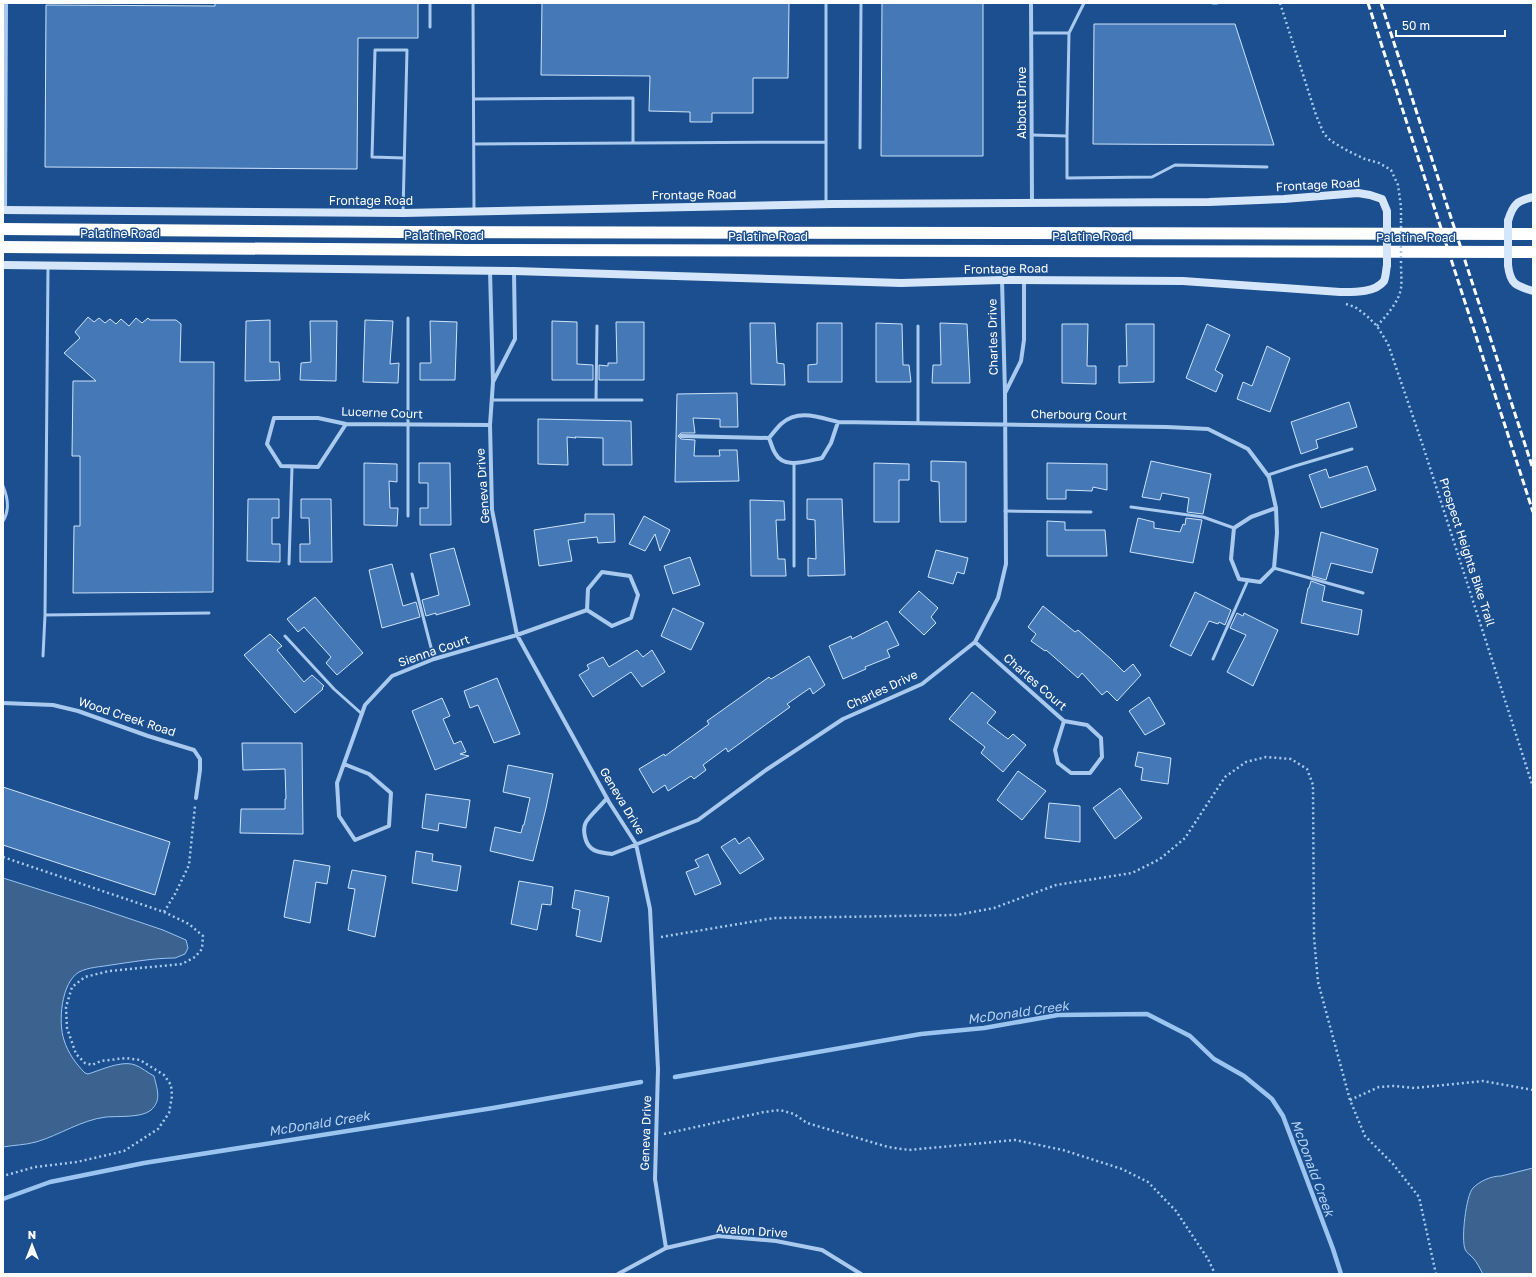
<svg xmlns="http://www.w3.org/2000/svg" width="1536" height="1277" font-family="'Golos Text',sans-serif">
  <rect width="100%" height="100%" fill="#1b4f8f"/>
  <path fill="#3c6290" stroke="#9cc4f0" d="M3,878l86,27 74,25 23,10 2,8 -3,6 -10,4c-21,0 -43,4 -64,7 -11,2 -22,2 -32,7 -18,11 -21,50 -15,68 4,13 12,24 21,33l3,1c13,-4 34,-14 47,-9 6,2 13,8 19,11 3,13 8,24 -3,34 -9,8 -33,6 -45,7 -25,3 -46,18 -70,25 -11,3 -22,3 -33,5z
    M1533,1168v106h-50c-3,-5 -6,-12 -10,-16 -2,-3 -7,-5 -8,-9 -4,-10 1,-54 8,-61 7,-7 18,-12 28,-12z"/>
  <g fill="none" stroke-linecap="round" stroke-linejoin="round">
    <path stroke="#9cc4f0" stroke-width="4.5" d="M675,1077l246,-43 63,-6 74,-13 89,-1 43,22 24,23 30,17 28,23 11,17 50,133 8,25
      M3,1199l47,-17 94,-19 349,-55 148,-26"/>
  </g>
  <path fill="#4478b7" stroke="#cfe3fa" d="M215,3h203v35h-60l-1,131 -312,-2 1,-162 169,1z
    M542,3h247l-1,75h-35v35h-41v9h-22v-10l-41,-1 1,-35 -109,-1z
    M882,3h101v153h-102z
    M1094,24h141l39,121 -181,-1z
    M88,317l6,5 5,-4 6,5 5,-4 6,5 5,-5 8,7 7,-8 6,5 6,-5 2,2h26l5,4 -1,38h34l-1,230 -140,1 1,-67h6v-70h-8l1,-75h23l-32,-28 16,-15 -5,-6z
    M270,320v42h9l1,18 -35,1 1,-60z
    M365,320l28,1 -3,43 9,-1 -1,20 -35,-1z
    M310,321h27l-1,60 -36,-1 1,-17 10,-1z
    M430,321l27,1 -2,58h-35v-17h11z
    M552,321l25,1v42l16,1v15h-41z
    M616,322h28v58h-45v-15l9,1v-3h9z
    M750,323h25l2,40 7,1 1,21 -34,-1z
    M817,323h25v59h-34v-17l9,-1z
    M876,323l26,1 1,41h6l2,17h-35z
    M940,323l27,1 3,59h-38l1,-18h8z
    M1062,324h26l-1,42h9v18l-34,-1z
    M1126,324h28v58l-35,1v-17h8z
    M1207,324l23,11 -15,35 8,5 -7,17 -30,-14z
    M1267,346l23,12 -20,54 -33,-13 6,-17 9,4z
    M737,393l1,34h-18v-8l-27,-1 2,15h-14l-3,3 3,3 14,1 -1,16h26l-1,-6h18l2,31 -64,1 2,-88z
    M1349,402l8,25 -41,13 2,8 -17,6 -10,-32z
    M538,419l93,2 1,44h-29v-27l-28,-1 1,1 -9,-1 1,28 -30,-1z
    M931,461l35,1v60h-26l-1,-40 -8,-1z
    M1151,461l60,13 -8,40 -16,-2 2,-14 -27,-5 -2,7 -18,-3z
    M364,463l33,1v18l-8,-1 1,27h8l-1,18 -33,-1z
    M419,463h31l1,62h-31v-17h8v-25h-9z
    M874,463l35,1v16h-10v42h-25z
    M1047,463l60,1v26l-14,-3 -1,4 -26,-1v9h-19z
    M1367,466l9,24 -55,18 -12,-33 17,-6 3,9z
    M248,499h31v19h-7v26h8v18l-33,-1z
    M301,499h30l1,63h-32v-18h10l-1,-26h-8z
    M807,499h35l3,76 -37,1v-18l8,1 -1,-39 -8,-1z
    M750,500l34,1 1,19h-9l2,39h7l1,17h-35z
    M585,514h29l1,28 -17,1 -1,-6 -29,3 4,21 -33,5 -5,-36 51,-8z
    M644,516l26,14 -10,21 -5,-17 -10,17 -16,-7z
    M1138,518l16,4v6l26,4 3,-8 2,1 1,-7 16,2 -9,43 -63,-11z
    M1047,521l18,1v8h40l2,26h-60z
    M1321,532l57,17 -6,24 -41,-10 -5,17 -14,-4z
    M454,548l16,57 -34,10v-2l-10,3 -4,-16 17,-5 -9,-41z
    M936,550l32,8 -4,16 -7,-2 -4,12 -25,-7z
    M690,557l10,28 -27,9 -9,-28z
    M392,564l11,42 13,-4 4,15 -38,11 -13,-58z
    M1311,581l14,5 -3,15 40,9 -4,25 -57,-12 7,-35h1z
    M919,591l19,17 -7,9 5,6 -12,12 -25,-23z
    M1195,592l36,18 -6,15 -6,-3 -1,2 -9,-3 -18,35 -21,-10z
    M315,597l48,56 -26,22 -11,-12 5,-6 -27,-30 -6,5 -11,-13z
    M1043,606l32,26 3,-2 33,29 13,13 9,-8 8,11 -24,26 -10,-10 -5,4 -20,-22 -4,5 -32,-28 -1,1 -14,-10 5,-7 -8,-7z
    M673,608l31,15 -13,27 -30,-14z
    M1237,613l6,3 1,-3 34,17 -25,56 -26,-14 19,-37 -16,-7z
    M887,621l12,24 -12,5 3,7 -25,10 1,2 -23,10 -14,-33 22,-10 1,3z
    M270,634l12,12 -5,4 27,32 8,-7 12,11 -2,2 1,1 -28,24 -51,-58z
    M637,650l6,7 9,-7 13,22 -23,15 -11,-15 -38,25 -14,-22 10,-6 -2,-4 16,-8 6,10z
    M809,656l16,29 -12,9 -3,-6 -23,16 3,3 -62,45 -2,-4 -23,17 3,5 -12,9 -3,-3 -23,15 -3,-6 -12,8 -14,-24 25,-15 1,2 44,-32 -2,-3 62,-44 2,2z
    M497,678l23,56 -26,9 -16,-38 -8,3 -6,-17z
    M972,692l24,20 -9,11 21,16 5,-5 13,11 -23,27 -22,-19 4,-6 -36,-28z
    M1149,697l16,27 -20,11 -16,-24z
    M442,698l8,18 -7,3 11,25 7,-3 5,11 -6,2 9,2 -34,14 -23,-59z
    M242,743h60l1,91 -63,-1 1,-24h44v-10h1l-1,-30 -42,1z
    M1138,752l33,6 -3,26 -27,-4 2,-12 -8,-2z
    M508,765l45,9 -7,34 -13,53 -43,-10 5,-24 26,6 2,-8h1l6,-27 -27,-6z
    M1018,771l28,20 -24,29 -25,-20z
    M3,787l167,55 -15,53 -152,-50z
    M1120,788l22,30 -27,21 -22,-31z
    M426,794l44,6 -4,28 -27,-5 -1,8 -16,-3z
    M1049,803l31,3v36l-35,-4z
    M749,837l15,22 -24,15 -19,-27 14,-9 4,6z
    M416,851l17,3 -1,7 29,5 -4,25 -45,-8z
    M708,854l13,30 -26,11 -9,-23 13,-5 -4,-7z
    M294,860l36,6 -3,18 -11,-2 -6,41 -26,-6z
    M352,870l34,6 -11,61 -27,-7 7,-41 -7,-1z
    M519,881l34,6 -2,18 -9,-1 -5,26 -26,-6z
    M575,890l34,7 -8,45 -25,-6 4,-26 -8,-2z"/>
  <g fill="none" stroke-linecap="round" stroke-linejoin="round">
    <path stroke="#a9c9ee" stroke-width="2.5" stroke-dasharray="2 3" stroke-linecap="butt" d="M1280,3l36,112 8,19 7,7 17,10 17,8 14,4 12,7 7,15 3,22v14
      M1346,304l9,3 12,9 10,10 11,18 35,102 110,341
      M1377,326c9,-10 22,-24 24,-38 1,-7 0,-15 0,-23
      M3,857l161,55 25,12 14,12 -1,13 -7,8 -13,7 -73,7 -24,6 -13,10 -6,20 1,21 9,26 9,9 7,2 9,-4 25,-3 14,2 24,15 7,10 1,11 -3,17 -11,16 -34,22 -47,11 -42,5 -32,9
      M164,912l11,-18 14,-29 6,-59
      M661,937l113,-19 183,-3 37,-7 62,-23 76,-12 28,-14 25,-21 40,-61 21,-15 20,-5 25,2 16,10 6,16 1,152 4,45 32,118 15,36 28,28 26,33 17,77
      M1350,1100l29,-13 15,-1 21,2 68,-7 50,9
      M664,1134l100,-22 16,-2 14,4 13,9 81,24 21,3 106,-10 48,10 59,19 26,13 28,29 32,48 7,15"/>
    <path stroke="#a9c9ee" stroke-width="3" d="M473,3l1,207
      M1213,3h4
      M430,27v-24
      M1031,33h38l-2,103 -35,-1
      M1069,33l15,-30
      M474,99l159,-1v45
      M1067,136v42l85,-1 23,-12 92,2
      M474,144l352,-2
      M860,148l1,-145
      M826,203v-200
      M403,212l4,-162h-32l-3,107 32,1
      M48,267l-3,348 164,-2
      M408,318v198
      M492,400h150
      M596,400l1,-74
      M918,423v-97
      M794,464v102
      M1268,475l27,-9 57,-17
      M3,486c5,12 7,24 0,35
      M1131,507l72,10 31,11
      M1005,511l86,1
      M289,564l3,-97
      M1274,568l89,25
      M412,574l22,85
      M285,636l49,53 28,25
      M43,656l2,-41
      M1213,659l35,-79"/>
    <path stroke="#a9c9ee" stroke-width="4" d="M1031,3l1,200
      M5,210l1,-207
      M490,271l3,111 -3,43 2,85 25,125 92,167 27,42 14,65 8,160 -3,110 11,69
      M493,382l22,-43 -1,-68
      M1005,393l16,-32 3,-21v-60
      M346,424l-28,43 -37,-1 -14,-22 7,-26h44l28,6 144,1
      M681,436l88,2c4,-5 8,-10 12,-14 17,-15 37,-7 57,-2l329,5 41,2 40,20 21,28 7,31 1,25 -3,35 -14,14 -21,-3 -8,-20 3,-31 17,-11 25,-9
      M769,438c2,5 3,10 6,15 9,17 32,8 47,5l9,-15 7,-21
      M602,572l28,4 8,19 -7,23 -19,8 -25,-16 1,-21z
      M975,642l89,79 23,4 14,13 1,19 -12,16h-19l-13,-10 -3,-13 9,-29
      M3,703l50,2 25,6 70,25 46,14 6,9v11l-4,28
      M344,764l25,10 22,19 -2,33 -34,14 -16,-24 -2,-33 28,-78 27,-29 42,-17 83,-24 70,-25
      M607,798c-6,8 -15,15 -21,24 -4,7 -1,21 5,26 5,5 15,5 21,6l86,-34 68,-50 77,-51 79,-35 53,-42 23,-44 8,-34 -1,-171 -3,-113
      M618,1274l48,-26 52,-12 58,5 46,9 39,24"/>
    <path stroke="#d6e6fa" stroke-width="8" d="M3,210l400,3 429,-9 377,-2 75,-3 74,-6 12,2 12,4 5,12v10
      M1508,221c5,-17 9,-20 25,-24
      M3,265l511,6 387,12 101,-3 181,1 157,11c13,0 35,1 44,-11 2,-5 2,-11 3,-16
      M1508,265c2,19 8,21 25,26"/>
    <path stroke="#fff" stroke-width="12" d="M3,229l400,3 1130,2
      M3,247l466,3 1064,2"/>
    <path stroke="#fff" stroke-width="3" stroke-dasharray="7 3" stroke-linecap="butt" d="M1368,3l165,509
      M1381,3l152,466"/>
    <path stroke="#a9c9ee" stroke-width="2.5" stroke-dasharray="2 3" stroke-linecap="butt" d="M1401,221v44"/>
    <path stroke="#d6e6fa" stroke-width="8" d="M1387,221v44
      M1508,221v44"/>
  </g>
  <g text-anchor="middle" stroke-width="3" stroke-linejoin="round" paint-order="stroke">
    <g font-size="12" fill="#fff" stroke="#1b4f8f">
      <text transform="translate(1022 103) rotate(-90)" y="4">Abbott Drive</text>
      <text transform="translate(1318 185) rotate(-3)" y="4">Frontage Road</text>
      <text transform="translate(694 195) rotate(-1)" y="4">Frontage Road</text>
      <text x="371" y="205">Frontage Road</text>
      <text x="120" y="238">Palatine Road</text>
      <text x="444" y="240">Palatine Road</text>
      <text x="768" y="241">Palatine Road</text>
      <text x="1092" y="241">Palatine Road</text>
      <text x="1416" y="242">Palatine Road</text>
      <text transform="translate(1006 269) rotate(-1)" y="4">Frontage Road</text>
      <text transform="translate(993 337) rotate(-91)" y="4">Charles Drive</text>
      <text transform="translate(382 413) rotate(2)" y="4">Lucerne Court</text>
      <text transform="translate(1079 415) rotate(1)" y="4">Cherbourg Court</text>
      <text transform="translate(483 486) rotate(-94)" y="4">Geneva Drive</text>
      <text transform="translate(1467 552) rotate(72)" y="4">Prospect Heights Bike Trail</text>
      <text transform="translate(434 651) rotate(-19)" y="4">Sienna Court</text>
      <text transform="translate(1035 682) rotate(41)" y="4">Charles Court</text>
      <text transform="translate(882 690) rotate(-25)" y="4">Charles Drive</text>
      <text transform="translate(127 717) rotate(18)" y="4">Wood Creek Road</text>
      <text transform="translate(622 801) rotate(59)" y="4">Geneva Drive</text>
      <text transform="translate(646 1133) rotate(-88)" y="4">Geneva Drive</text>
      <text transform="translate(752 1231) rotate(4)" y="4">Avalon Drive</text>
    </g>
    <g font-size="13" font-style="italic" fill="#b5d3f5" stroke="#1b4f8f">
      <text transform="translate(1018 1012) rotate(-8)" y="5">McDonald Creek</text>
      <text transform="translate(319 1123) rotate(-9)" y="5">McDonald Creek</text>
      <text transform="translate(1313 1168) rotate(70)" y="5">McDonald Creek</text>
    </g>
  </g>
  <rect width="1536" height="1277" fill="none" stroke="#ffffff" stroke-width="8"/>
  <g transform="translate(32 1245)" stroke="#1b4f8f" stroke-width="3" paint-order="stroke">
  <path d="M0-3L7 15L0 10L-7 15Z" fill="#ffffff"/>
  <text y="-6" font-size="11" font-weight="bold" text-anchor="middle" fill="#ffffff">N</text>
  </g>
  <path d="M1396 30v6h109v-6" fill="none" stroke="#ffffff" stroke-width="2"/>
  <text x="1402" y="30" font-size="12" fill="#ffffff" stroke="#1b4f8f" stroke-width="3" paint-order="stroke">50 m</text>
</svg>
